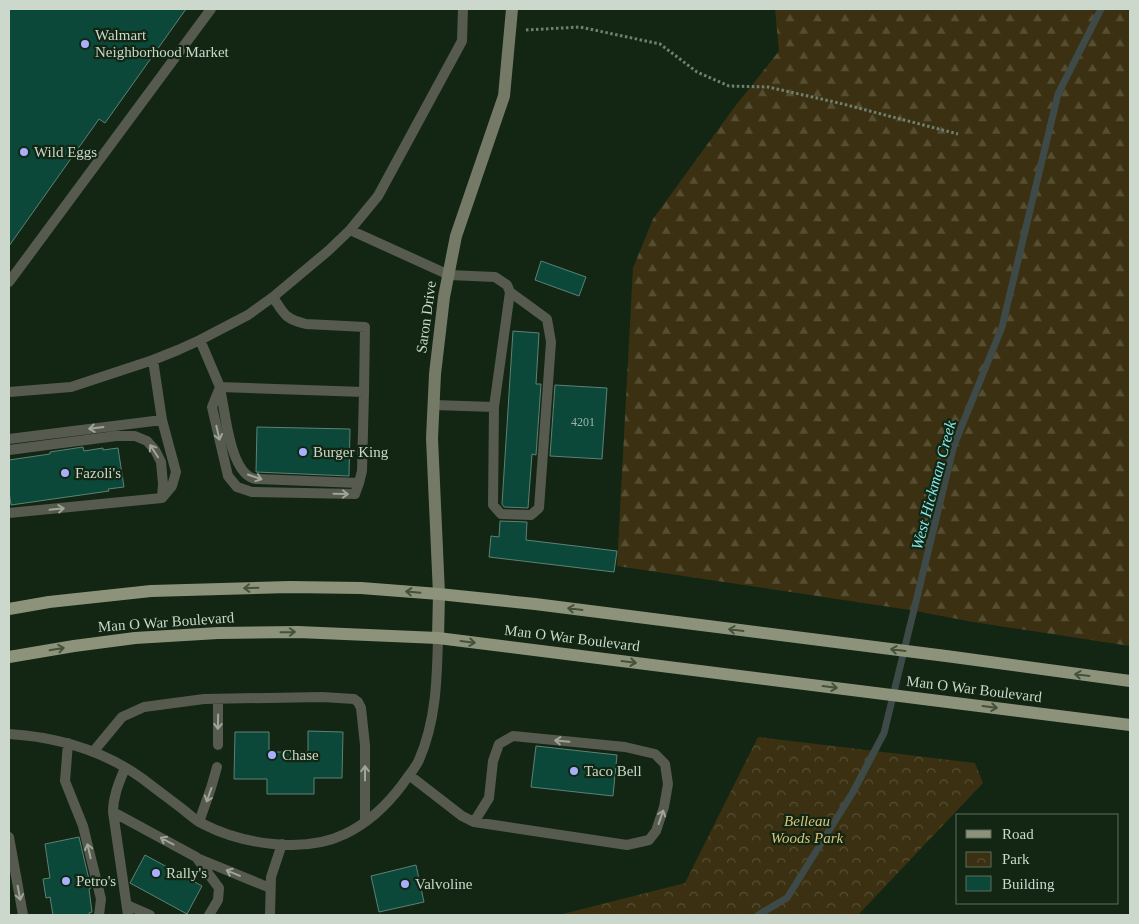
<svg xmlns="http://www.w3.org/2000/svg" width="1139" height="924" font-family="'Times New Roman',serif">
  <defs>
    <pattern id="forest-firs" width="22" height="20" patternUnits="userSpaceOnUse" patternTransform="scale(1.25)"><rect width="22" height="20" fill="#3b3112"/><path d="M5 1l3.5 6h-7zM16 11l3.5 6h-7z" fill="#564e33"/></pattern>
    <pattern id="park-crowns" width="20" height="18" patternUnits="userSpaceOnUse" patternTransform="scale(1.25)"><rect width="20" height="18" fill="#3b3112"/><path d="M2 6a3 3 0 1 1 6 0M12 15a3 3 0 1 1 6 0" fill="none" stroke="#564e33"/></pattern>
  </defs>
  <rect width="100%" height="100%" fill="#122613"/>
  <path fill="url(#forest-firs)" d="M775,9h355v637l-157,-24 -63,-12 -293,-44 16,-298 20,-49 80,-110 46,-58z"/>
  <path fill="url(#park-crowns)" d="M758,737l217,26 8,20 -125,132h-299l126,-32z"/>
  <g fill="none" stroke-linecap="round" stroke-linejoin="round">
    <path stroke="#3d4a47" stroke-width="7" d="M758,915l29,-17 66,-106 31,-59 70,-288 48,-118 56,-233 43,-85"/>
  </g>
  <path fill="#0b4839" stroke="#5e8175" d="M9,9h177l-81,114 -6,-4 -90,127z
    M541,261l45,16 -7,19 -44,-16z
    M513,331l26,2 -3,51h5l-5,71 -4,-1 -4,54 -24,-1 -2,-3z
    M555,385l52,3 -5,71 -52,-3z
    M257,427l93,2 -1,47 -93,-4z
    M83,447l1,4 19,-3v2l15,-2 6,39 -16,2 1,2 -98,14 -2,-14v-31l41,-6v-2z
    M500,521l27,1 -1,18 91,11 -3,21 -125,-15 2,-21 8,1z
    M308,731l35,1 -1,46h-28v16h-47v-15h-33l1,-47h34v20h39z
    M536,746l81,9 -4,41 -82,-9z
    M79,837l12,51 -2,1 3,23 -3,1v2h-36l-3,-18 -4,1 -3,-19 7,-1 -5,-34z
    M145,855l57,31 -15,28 -57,-31z
    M416,865l8,37 -45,10 -8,-36z"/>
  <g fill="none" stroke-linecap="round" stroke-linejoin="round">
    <path stroke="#708171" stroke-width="3" stroke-dasharray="2.5 2.5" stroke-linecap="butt" d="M526,30l54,-3 80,17 37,28 32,14 39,1 71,16 119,31"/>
    <path stroke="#575a4e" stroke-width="10" d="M350,230l99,45 46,2 12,8 3,7 -16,115 -60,-2
      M9,282l202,-273
      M200,340l20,47 144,5 1,-65 -59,-3c-21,-5 -22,-10 -33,-27
      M220,387l-8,20 16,69 9,11 15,5 103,2 4,-11 3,-12 2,-79
      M220,388c5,22 9,77 30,89 2,1 5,2 7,2l102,4
      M9,392l62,-5 82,-27 25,-10 22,-10 48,-25 25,-18 55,-46 22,-21 28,-34 84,-155 1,-32
      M494,407l-1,98 8,9 30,1 8,-7 12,-166 -4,-23 -37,-27
      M9,439l153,-19
      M9,450l107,-14h19l12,5 8,9 6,12 2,22 -1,14
      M9,513l153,-15 10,-12 4,-14 -14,-52 -9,-60
      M9,734c48,3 94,16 134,45 14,11 28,21 42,32 5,4 11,10 18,13 39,20 101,30 142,10 23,-11 42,-29 57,-49 5,-8 13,-16 17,-25 17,-39 18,-80 19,-122
      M68,743l-3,38 18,45 18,73 -2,16
      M218,745v-46
      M93,752l29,-35 22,-10 60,-8 118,-2 32,2 4,3 3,6 4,37v77
      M125,768c-6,15 -12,28 -12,44l15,103
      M409,775l53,41 12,6 153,23 22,-5 7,-9 8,-24 4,-23 -3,-20 -10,-10 -30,-7 -112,-11 -14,8 -6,17 -4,37 -15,24
      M113,812l83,45 23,31 -1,12 -9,15
      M199,822l12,-34 6,-21
      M9,837l14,78
      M197,858l73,30
      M127,905l23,10
      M270,915l1,-38 11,-33"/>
    <path stroke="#757a67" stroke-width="12" d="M438,638l1,-44 -7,-156 3,-64 9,-77 12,-61 48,-140 8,-87"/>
    <path stroke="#8d937a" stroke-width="12" d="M9,609l40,-7 102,-11 139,-4 71,1 78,6 96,10 411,52 184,25
      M9,657l65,-11 61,-8 83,-5 80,-1 140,6 692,87"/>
  </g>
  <defs><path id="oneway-shaft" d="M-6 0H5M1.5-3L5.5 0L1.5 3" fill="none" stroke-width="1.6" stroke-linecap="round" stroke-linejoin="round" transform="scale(1.25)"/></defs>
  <g stroke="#9da699">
    <use href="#oneway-shaft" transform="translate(96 428) rotate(173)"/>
    <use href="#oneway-shaft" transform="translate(218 433) rotate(77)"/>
    <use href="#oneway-shaft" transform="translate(154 451) rotate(-123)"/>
    <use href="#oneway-shaft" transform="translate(255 477) rotate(19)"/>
    <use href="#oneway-shaft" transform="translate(341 494) rotate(1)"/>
    <use href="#oneway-shaft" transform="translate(57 509) rotate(-6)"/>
    <use href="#oneway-shaft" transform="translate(218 722) rotate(91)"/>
    <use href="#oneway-shaft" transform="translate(562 741) rotate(-175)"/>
    <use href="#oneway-shaft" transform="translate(365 773) rotate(-90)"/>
    <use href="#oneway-shaft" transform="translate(209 795) rotate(109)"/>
    <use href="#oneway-shaft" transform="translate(661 817) rotate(-71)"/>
    <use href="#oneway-shaft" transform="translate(167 841) rotate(-152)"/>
    <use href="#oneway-shaft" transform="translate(89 851) rotate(-103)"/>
    <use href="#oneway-shaft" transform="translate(233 873) rotate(-157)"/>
    <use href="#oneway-shaft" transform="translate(19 893) rotate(79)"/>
  </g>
  <g stroke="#43523c">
    <use href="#oneway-shaft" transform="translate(251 588) rotate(178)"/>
    <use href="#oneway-shaft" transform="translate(413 592) rotate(-175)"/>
    <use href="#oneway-shaft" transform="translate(575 609) rotate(-173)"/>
    <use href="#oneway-shaft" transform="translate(736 630) rotate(-173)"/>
    <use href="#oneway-shaft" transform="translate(288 632) rotate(-1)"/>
    <use href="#oneway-shaft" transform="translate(468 642) rotate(7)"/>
    <use href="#oneway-shaft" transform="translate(57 649) rotate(-10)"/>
    <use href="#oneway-shaft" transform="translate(898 650) rotate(-173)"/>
    <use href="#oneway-shaft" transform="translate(629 662) rotate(7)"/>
    <use href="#oneway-shaft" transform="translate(1082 675) rotate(-173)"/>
    <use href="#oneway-shaft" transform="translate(830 687) rotate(7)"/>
    <use href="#oneway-shaft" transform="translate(990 707) rotate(7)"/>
  </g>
  <g fill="#a8b0fc" stroke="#122613" stroke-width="2">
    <circle cx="85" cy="44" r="5"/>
    <circle cx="24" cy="152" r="5"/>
    <circle cx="303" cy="452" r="5"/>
    <circle cx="65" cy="473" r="5"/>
    <circle cx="272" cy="755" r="5"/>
    <circle cx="574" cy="771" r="5"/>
    <circle cx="156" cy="873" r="5"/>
    <circle cx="66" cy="881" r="5"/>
    <circle cx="405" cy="884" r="5"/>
  </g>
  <g text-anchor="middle" stroke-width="4.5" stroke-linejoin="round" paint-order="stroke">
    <g font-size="12" fill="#9bb4a6">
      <text x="583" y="426">4201</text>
    </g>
    <g font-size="15" fill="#cbd8cb" stroke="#122613" text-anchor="start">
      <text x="95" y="40">Walmart<tspan x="95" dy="17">Neighborhood Market</tspan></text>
      <text x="34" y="157">Wild Eggs</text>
      <text x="313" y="457">Burger King</text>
      <text x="75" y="478">Fazoli's</text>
      <text x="282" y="760">Chase</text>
      <text x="584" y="776">Taco Bell</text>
      <text x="166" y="878">Rally's</text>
      <text x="76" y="886">Petro's</text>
      <text x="415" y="889">Valvoline</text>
    </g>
    <g font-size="15" fill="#cbd8cb" stroke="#122613">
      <text transform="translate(426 317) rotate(-82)" y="5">Saron Drive</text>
      <text transform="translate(166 622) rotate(-4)" y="5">Man O War Boulevard</text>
      <text transform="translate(572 638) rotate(7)" y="5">Man O War Boulevard</text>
      <text transform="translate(974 689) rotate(7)" y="5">Man O War Boulevard</text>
    </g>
    <g font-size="15" font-style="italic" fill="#dac47c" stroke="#122613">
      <text x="807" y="826">Belleau<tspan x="807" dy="17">Woods Park</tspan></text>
    </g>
    <g font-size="16" font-style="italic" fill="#84e8ec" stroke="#122613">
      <text transform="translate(933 485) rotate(-75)" y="6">West Hickman Creek</text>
    </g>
  </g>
  <rect width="1139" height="924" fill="none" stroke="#cbd8cb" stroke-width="20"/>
  <rect x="956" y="814" width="162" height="90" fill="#122613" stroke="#5c6d5d"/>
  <rect x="966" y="830" width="25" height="8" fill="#8d937a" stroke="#5c6d5d"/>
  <text x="1002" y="839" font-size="15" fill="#cbd8cb">Road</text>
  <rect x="966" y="852" width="25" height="15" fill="url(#park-crowns)" stroke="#5c6d5d"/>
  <text x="1002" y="864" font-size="15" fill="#cbd8cb">Park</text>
  <rect x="966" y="876" width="25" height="15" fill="#0b4839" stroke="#5c6d5d"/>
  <text x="1002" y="889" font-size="15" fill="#cbd8cb">Building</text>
</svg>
